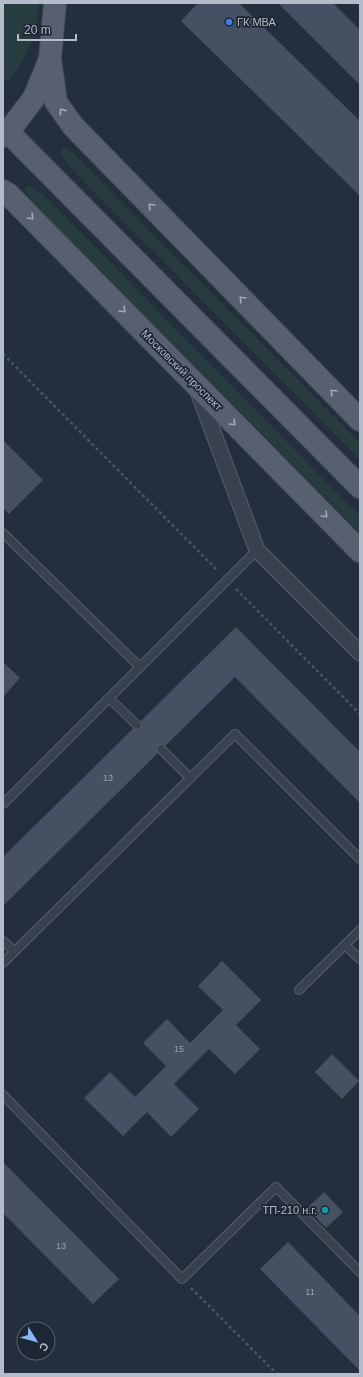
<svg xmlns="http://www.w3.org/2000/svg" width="363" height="1377" font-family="Helvetica,sans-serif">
  <rect width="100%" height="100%" fill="#242f3e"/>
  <path fill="#263c3f" d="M3,3h36c-2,34 -11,52 -30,79l-6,-6z
    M66,147l3,2 291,294v17l-290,-293 -8,-12v-6z
    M30,186l13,8 317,322v17l-326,-330 -10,-13 2,-3z"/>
  <path fill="#455162" d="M198,3h41l121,118v75l-179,-175z
    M278,3h55l27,27v55z
    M3,440l40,40 -34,34 -6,-6z
    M236,627l124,125v51l-125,-126 -232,229v-49z
    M3,662l17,16 -17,19z
    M222,961l39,39 -25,25 24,24 -25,25 -26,-25 -35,35 25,25 -28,28 -24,-25 -24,24 -39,-38 26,-26 25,25 31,-31 -23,-23 24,-24 23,24 33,-33 -25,-24z
    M332,1054l27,27 -17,18 -27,-27z
    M3,1162l116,117 -26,25 -90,-91z
    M324,1192l19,20 -17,16 -19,-20z
    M288,1242l72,74v55l-100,-102z"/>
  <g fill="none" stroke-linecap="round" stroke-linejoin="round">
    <defs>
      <path id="service" d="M3,533l137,134
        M109,698l28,27
        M161,749l29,29
        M3,804l254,-254
        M3,941l11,10
        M345,945l15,14
        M3,963l232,-229 125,125
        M299,990l61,-60
        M3,1095l179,184 94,-92 84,85"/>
      <path id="minor" d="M197,389l60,161 103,103"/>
      <path id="primary" d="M50,59l6,43 17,24 287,294
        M8,132l352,355
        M3,136l5,-4 26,-34 16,-39 5,-56
        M3,191l5,3 352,357"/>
    </defs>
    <use href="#service" stroke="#565f6c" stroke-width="10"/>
    <use href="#minor" stroke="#565f6c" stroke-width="17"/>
    <use href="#primary" stroke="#414a57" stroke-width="24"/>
    <path stroke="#44595c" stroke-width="2.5" stroke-dasharray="3 3" stroke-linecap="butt" d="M3,354l214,216
      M236,589l124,125
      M191,1288l86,86"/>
    <use href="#service" stroke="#38414e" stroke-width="8"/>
    <use href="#minor" stroke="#38414e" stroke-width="15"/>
    <use href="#primary" stroke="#56606e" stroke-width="22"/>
  </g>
  <defs><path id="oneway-chevron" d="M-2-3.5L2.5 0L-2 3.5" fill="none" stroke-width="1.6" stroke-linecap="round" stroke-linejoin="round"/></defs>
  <g stroke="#a1aab7">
    <use href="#oneway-chevron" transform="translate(62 111) rotate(-125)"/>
    <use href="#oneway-chevron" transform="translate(151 206) rotate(-134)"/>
    <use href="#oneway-chevron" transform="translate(31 217) rotate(46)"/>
    <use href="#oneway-chevron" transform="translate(242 299) rotate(-134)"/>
    <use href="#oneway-chevron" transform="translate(123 310) rotate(46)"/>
    <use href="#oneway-chevron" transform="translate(333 392) rotate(-134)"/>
    <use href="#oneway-chevron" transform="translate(233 423) rotate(45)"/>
    <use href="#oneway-chevron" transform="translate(325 515) rotate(45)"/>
  </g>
  <circle fill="#3f7fe0" stroke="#1d2633" stroke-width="1.5" cx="229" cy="22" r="4"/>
  <circle fill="#0f9aa8" stroke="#1d2633" stroke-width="1.5" cx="325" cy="1210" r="4"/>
  <g text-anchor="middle" stroke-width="3.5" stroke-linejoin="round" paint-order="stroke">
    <g font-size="9" fill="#98a1af">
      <text x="108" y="781">13</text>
      <text x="179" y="1052">15</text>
      <text x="61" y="1249">13</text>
      <text x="310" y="1295">11</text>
    </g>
    <g font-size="11" fill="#b4bcc9" stroke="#1d2633" text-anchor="start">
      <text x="237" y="26">ГК МВА</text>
      <text x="317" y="1214" text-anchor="end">ТП-210 н.г.</text>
    </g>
    <g font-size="11" fill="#b4bcc9" stroke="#1d2633">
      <text transform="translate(182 370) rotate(45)" y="4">Московский проспект</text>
    </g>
  </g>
  <rect width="363" height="1377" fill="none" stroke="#b4bcc9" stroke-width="8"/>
  <g transform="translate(36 1341) rotate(127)"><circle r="19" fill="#1d2633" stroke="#59626f"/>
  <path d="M0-3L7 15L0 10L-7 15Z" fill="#8ab4f8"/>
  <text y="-6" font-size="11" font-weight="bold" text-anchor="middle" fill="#b4bcc9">С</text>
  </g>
  <path d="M18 34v6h58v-6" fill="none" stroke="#b4bcc9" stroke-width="2"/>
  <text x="24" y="34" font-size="12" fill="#b4bcc9" stroke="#1d2633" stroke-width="3" paint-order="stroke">20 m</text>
</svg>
